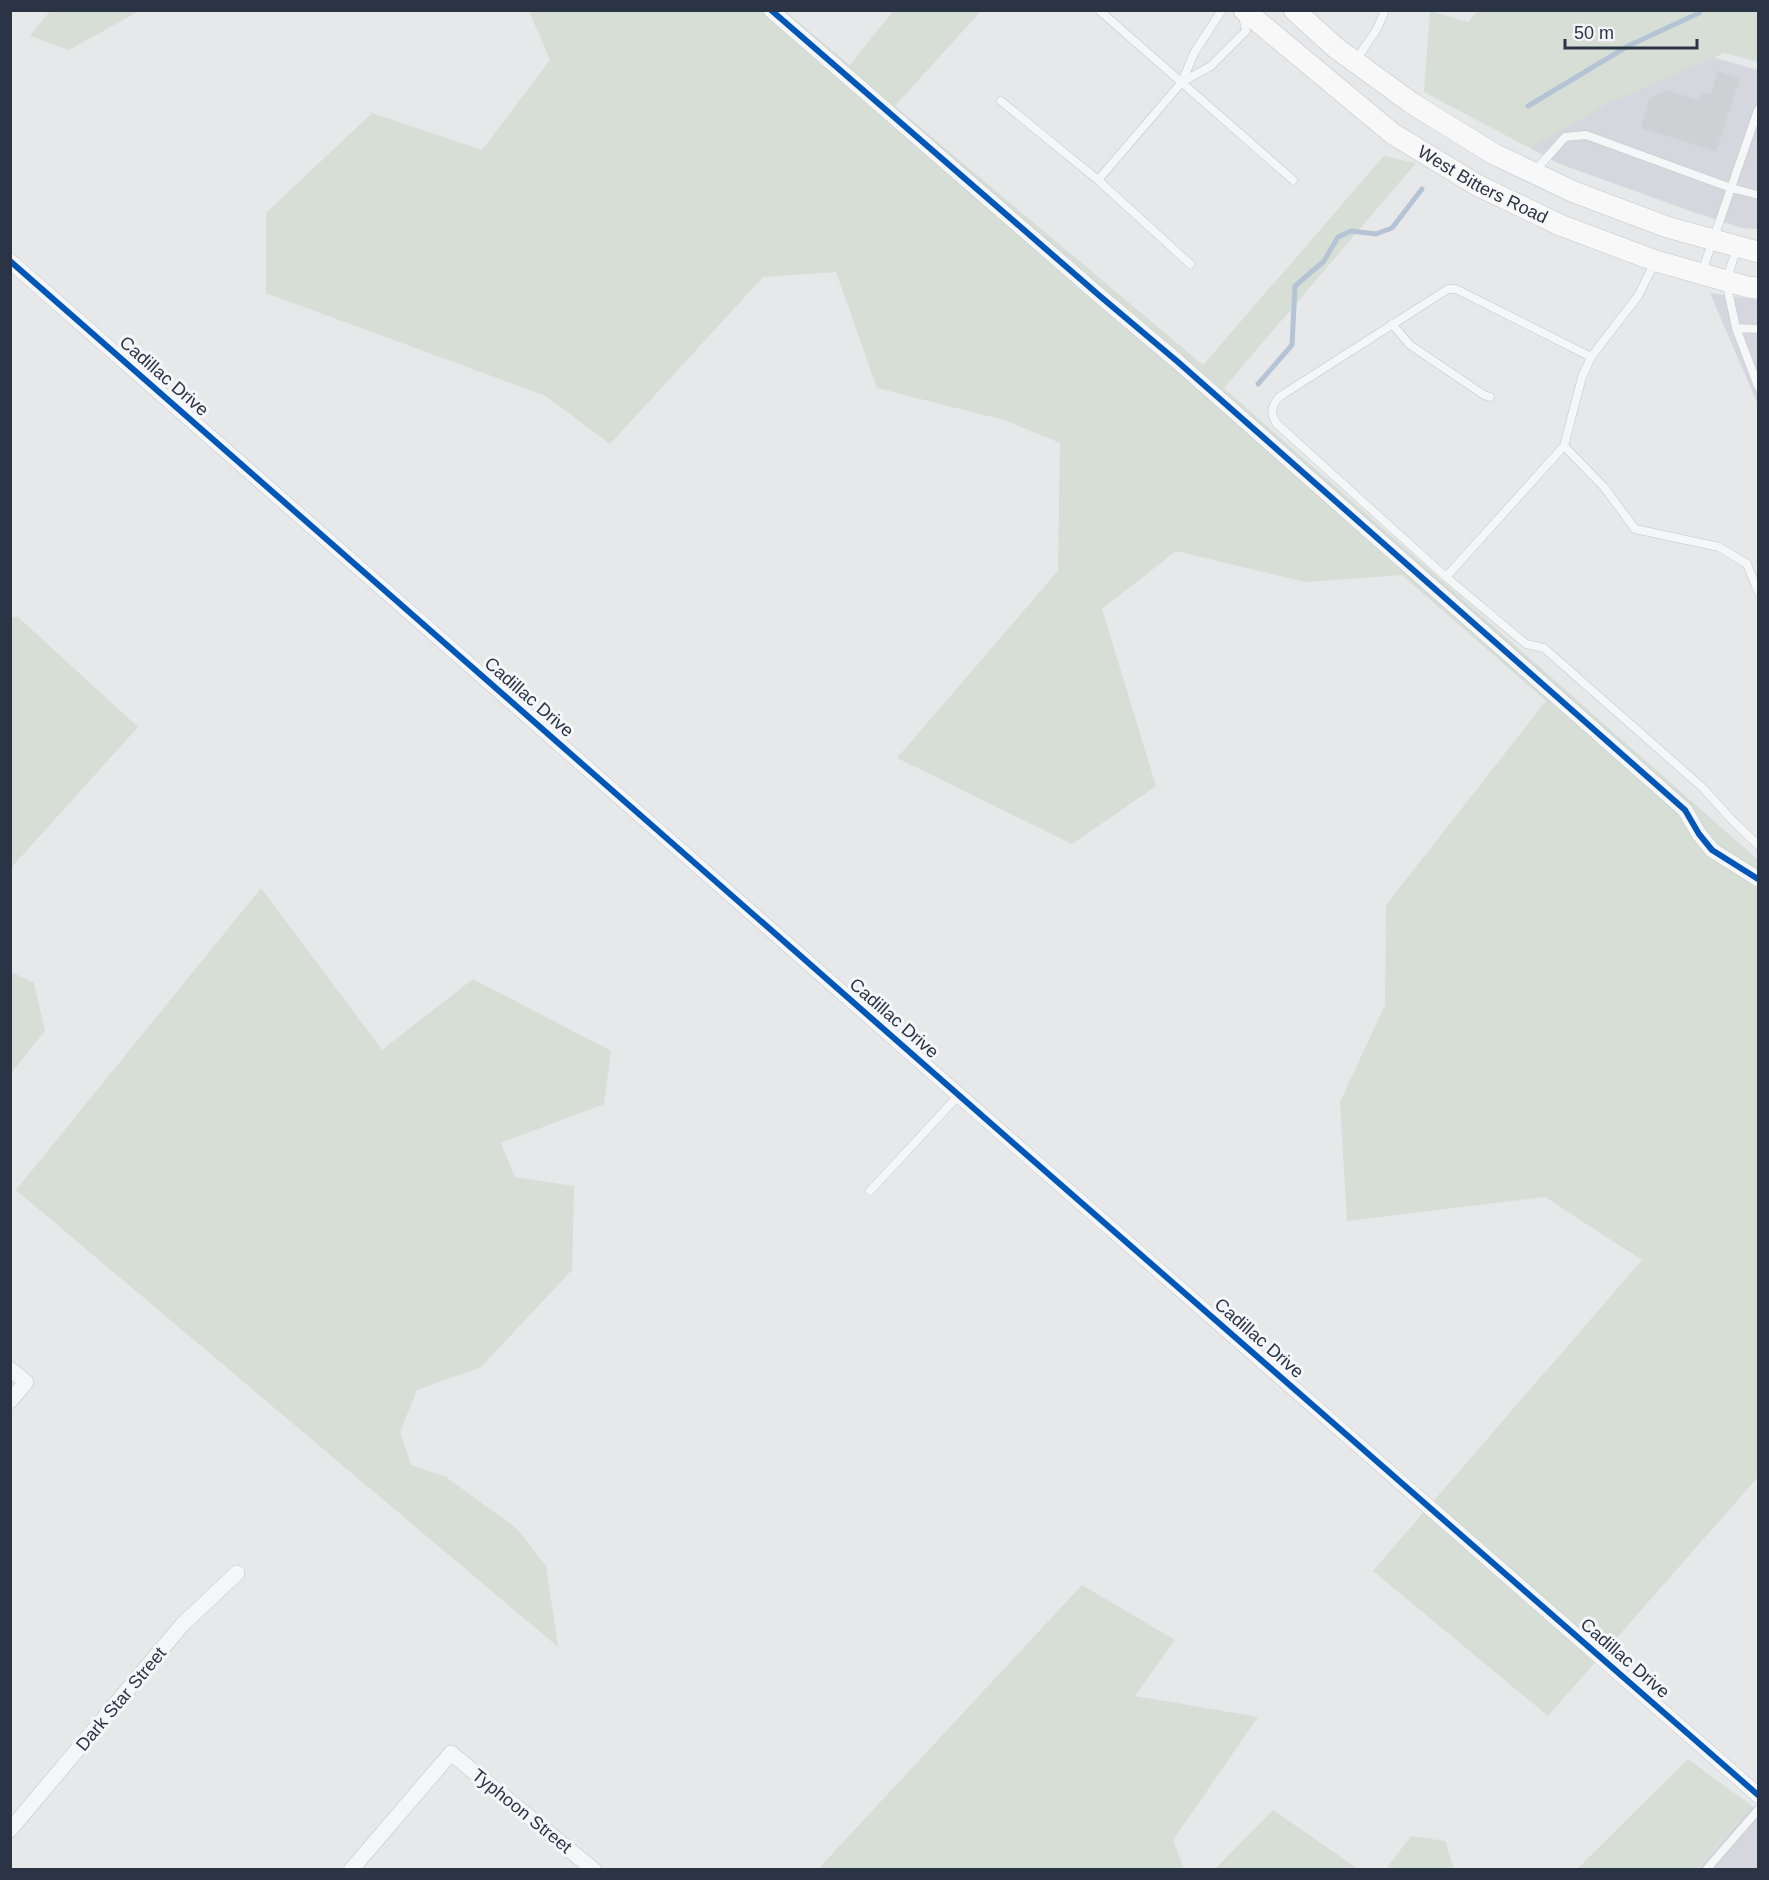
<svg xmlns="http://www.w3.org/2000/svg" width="1769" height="1880" font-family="Helvetica,sans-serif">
  <rect width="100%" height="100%" fill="#e6e8ea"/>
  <path fill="#d4d7dd" d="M1684,49l74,21v159l-16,-1 -46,-15 -139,-50 -27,-15z
    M1710,293l48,7v105z
    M1752,1806l6,7v56l-61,1z"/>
  <path fill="#d6ded6" d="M50,11v-1l89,1 -70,39 -39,-14z
    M529,11h256l65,54 43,-54h88l-86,95 308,259 181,-209 32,7 -192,225 534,472v617l-210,239 -175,-145 269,-311 -97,-63 -198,24 -7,-119 45,-97 1,-100 160,-204 -144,-126 -96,7 -130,-31 -74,58 54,177 -84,58 -175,-86 161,-187 2,-128 -56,-23 -127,-32 -41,-116 -73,5 -153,167 -64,-48 -280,-103v-80l106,-100 110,37 68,-90z
    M1478,11h280v51l-34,-9 -117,51 -77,44 -106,-56 6,-81 38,11z
    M11,617h7l120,110 -127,141z
    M261,888l121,162 91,-71 138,72 -7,53 -103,39 14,34 59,9 -2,84 -91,97 -64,23 -17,42 11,33 35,12 71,52 29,37 12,81 -542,-457z
    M11,972l23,11 11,48 -34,42z
    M1082,1585l93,55 -40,56 123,21 -85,123 11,29 -363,1 -2,-2z
    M1688,1759l64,47 -55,63h-120z
    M1273,1810l85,59h-143z
    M1411,1836l34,5 9,28h-68z"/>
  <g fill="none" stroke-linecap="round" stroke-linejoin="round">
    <path stroke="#b4c4d5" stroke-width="5" d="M1528,106l100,-60 71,-33 2,-3
      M1258,384l34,-39 3,-59 29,-25 14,-24 13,-6 25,3 16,-6 30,-39"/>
  </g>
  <path fill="#ced0d3" d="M1718,71l22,7 -24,73 -75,-23 8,-29 17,-9 33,10 3,-8 9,2z"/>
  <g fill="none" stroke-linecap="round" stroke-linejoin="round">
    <defs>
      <path id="lane" d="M1099,10l194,170
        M1356,60l21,-31 8,-19
        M1182,82l29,-16 35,-35 -3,-15
        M1001,101l97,79 92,84
        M1534,172l31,-35 21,-2 145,53 27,7
        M1098,180l84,-98 12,-29 28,-43
        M1737,248l-11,33 10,47 22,58
        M1702,272l56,-162
        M1392,324l18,21 74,50 6,2
        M1736,328l22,1
        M1591,357l-135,-68h-8l-169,108c-8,10 -9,16 -2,27l169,153 80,67 18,4 159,140 29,32 26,25
        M1564,446l40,41 31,42 84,18 28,17 11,27
        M1446,577l118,-131 18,-69 9,-20 47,-61 17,-34
        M870,1191l89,-96
        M1706,1870l52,-60"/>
      <path id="street" d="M771,10l330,287 77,65 507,448 14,24 13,16 46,29
        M10,261l1026,902 722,632
        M10,1369l16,13 -16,19
        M10,1830l172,-205 55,-52
        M351,1870l100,-117 143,117"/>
      <g id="secondary">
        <path id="s1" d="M1244,10l149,124 84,51 83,40 96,36 92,26 10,1"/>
        <path d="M1294,10l42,38 77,56 81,50 80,38 93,35 91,25"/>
      </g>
    </defs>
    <use href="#lane" stroke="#c4c6c8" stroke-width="9"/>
    <use href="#street" stroke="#c4c6c8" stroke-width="16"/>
    <use href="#secondary" stroke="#c4c6c8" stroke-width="22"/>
    <use href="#lane" stroke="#f5f6f7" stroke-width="8"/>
    <use href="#street" stroke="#f5f6f7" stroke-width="15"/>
    <use href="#secondary" stroke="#f8f8f8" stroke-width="21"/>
    <defs>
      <path id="cycleway" d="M771,10l330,287 77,65 507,448 14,24 13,16 46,29
        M10,261l1026,902 722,632"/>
    </defs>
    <use href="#cycleway" stroke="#f4f6f9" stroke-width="10"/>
    <use href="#cycleway" stroke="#0057b8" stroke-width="6"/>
  </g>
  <g text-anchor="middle" stroke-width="6" stroke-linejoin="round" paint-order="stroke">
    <g font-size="18" fill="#2b3445" stroke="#f4f6f9">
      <text dy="6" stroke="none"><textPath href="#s1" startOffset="297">West Bitters Road</textPath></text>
      <text transform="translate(164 376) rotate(41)" y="6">Cadillac Drive</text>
      <text transform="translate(529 697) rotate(41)" y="6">Cadillac Drive</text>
      <text transform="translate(894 1018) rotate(41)" y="6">Cadillac Drive</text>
      <text transform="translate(1259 1338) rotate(41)" y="6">Cadillac Drive</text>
      <text transform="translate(1625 1658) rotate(41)" y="6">Cadillac Drive</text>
      <text transform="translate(121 1699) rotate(-50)" y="6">Dark Star Street</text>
      <text transform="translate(522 1811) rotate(39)" y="6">Typhoon Street</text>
    </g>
  </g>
  <rect width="1769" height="1880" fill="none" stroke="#2b3445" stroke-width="24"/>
  <path d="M1565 39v9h132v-9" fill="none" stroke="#2b3445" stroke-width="3"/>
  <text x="1574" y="39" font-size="18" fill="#2b3445" stroke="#f4f6f9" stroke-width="4.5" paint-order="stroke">50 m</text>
</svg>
